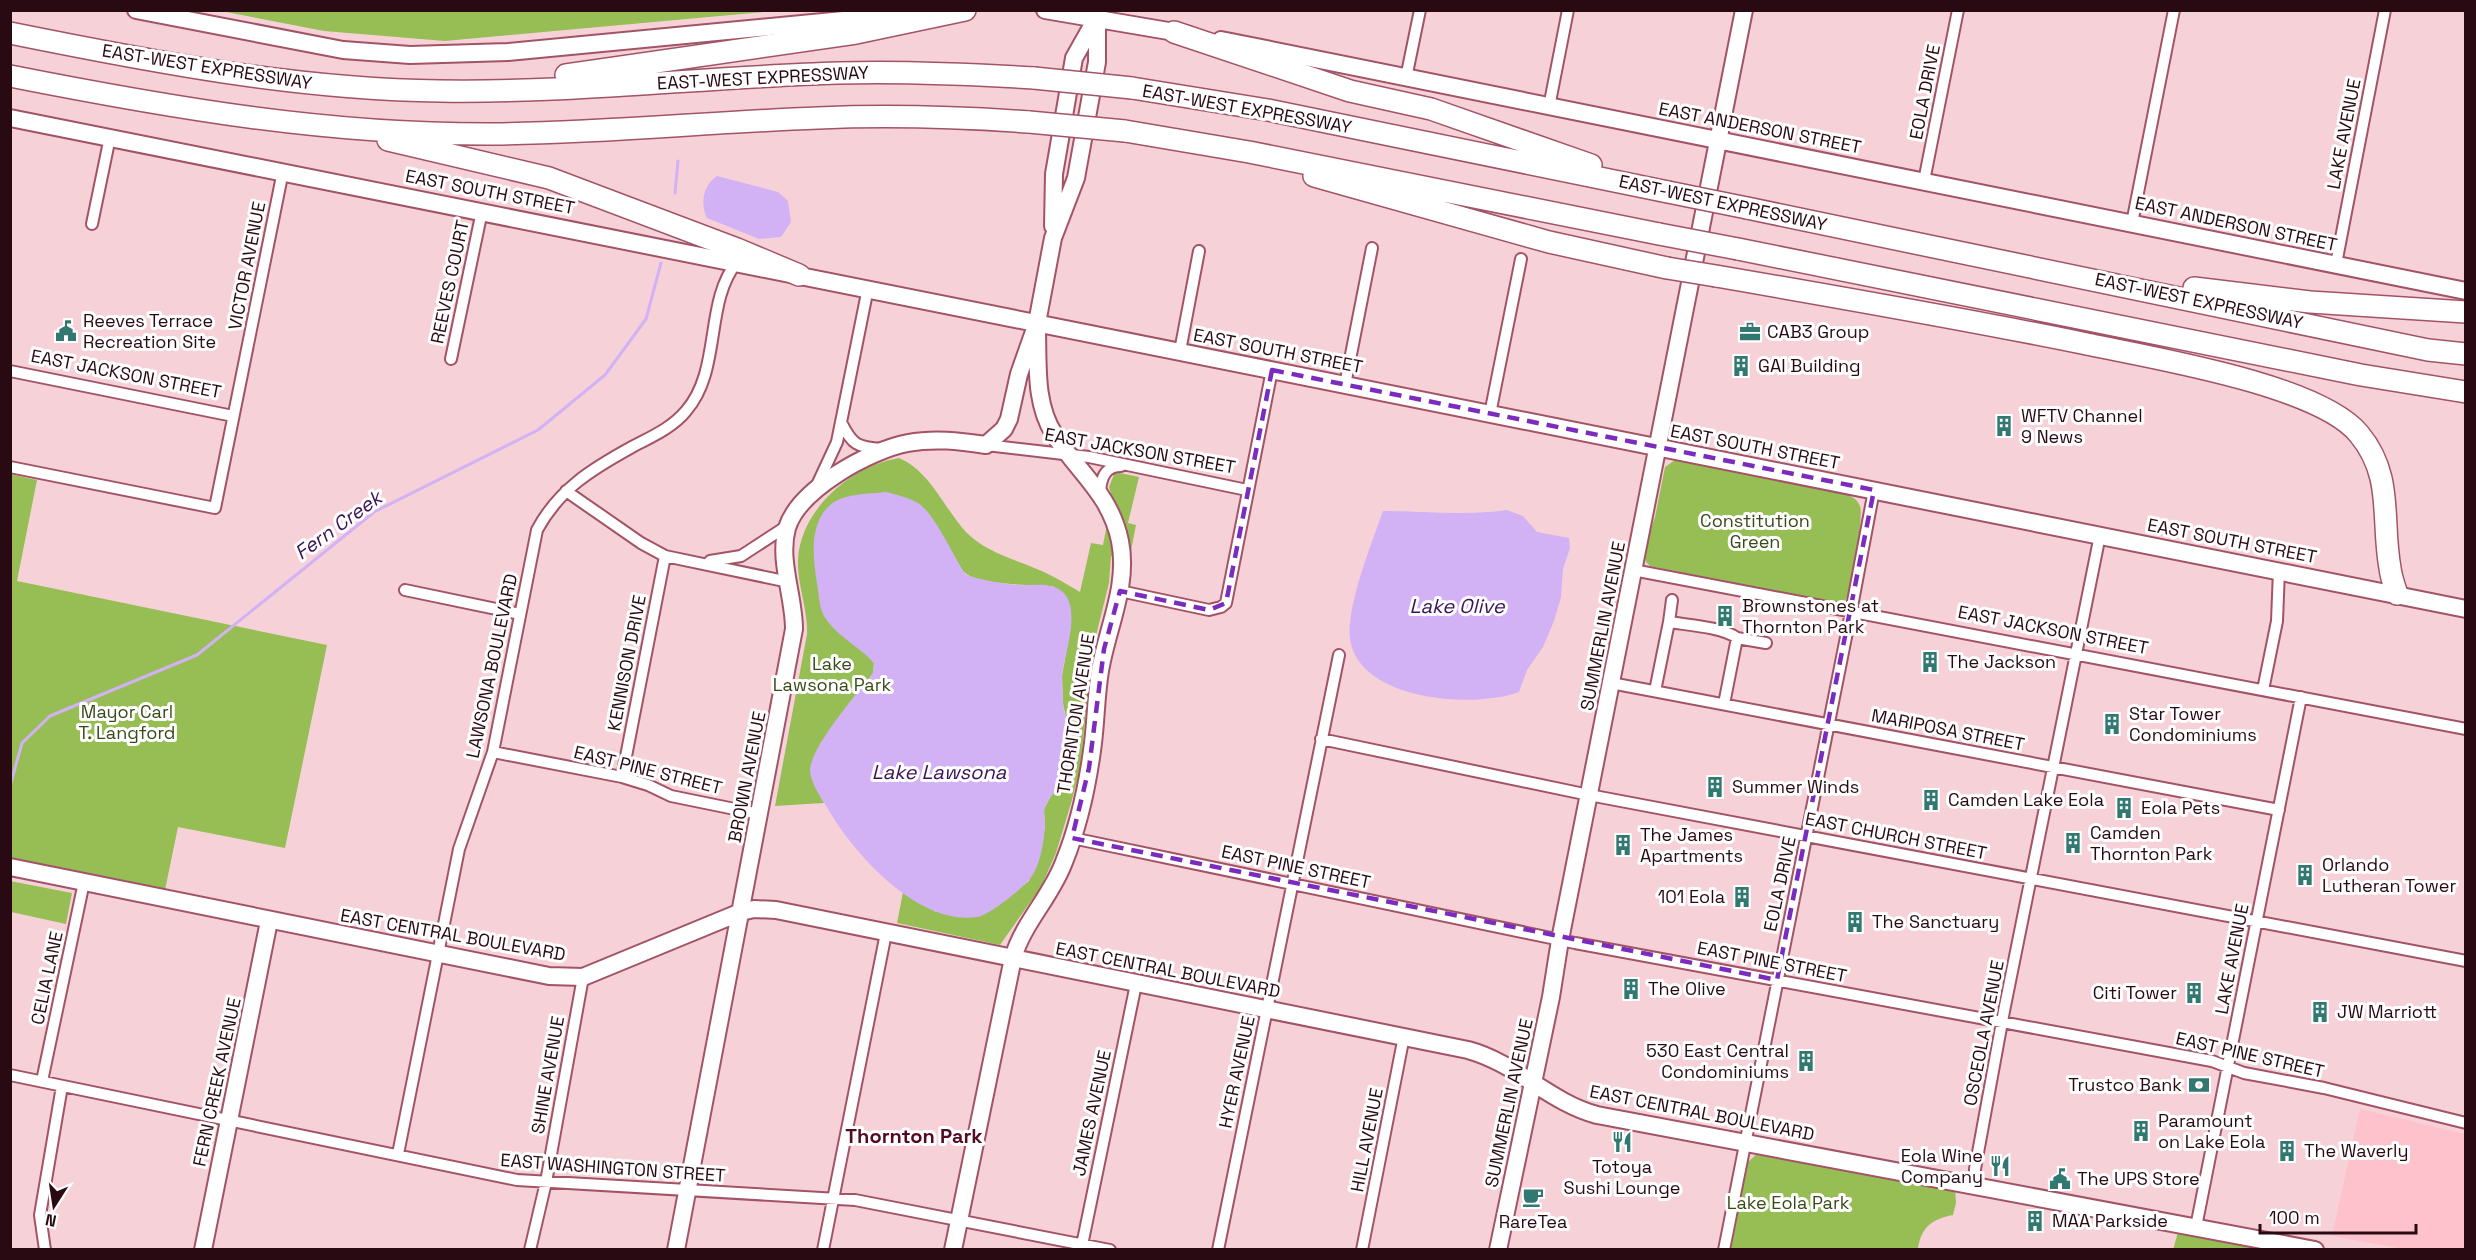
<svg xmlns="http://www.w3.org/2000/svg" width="2476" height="1260" font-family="'Space Grotesk',sans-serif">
  <rect width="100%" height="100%" fill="#f6d2d8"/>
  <path fill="#fdc2cc" d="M2360,1109l105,25v115h-62l-71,-13z"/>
  <path fill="#97be54" d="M221,11h553l-329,30 -121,-10z
    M899,458c31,13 45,50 67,74 22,23 58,29 86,44 10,5 19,11 28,16l11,-49 12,2 9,-47 -3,-11 6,-15 24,5 -11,46 8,2 -6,31h-19l-2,27 -17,69 -12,117 -8,31 -16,53 -15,34 -41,58 -103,-22 6,-31 33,20 75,-18 18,-13 16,-53 -1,-19 9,-17 15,-18 4,-31 -9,-39 -1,-28 9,-50 -18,-40c-22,-1 -66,-1 -85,-11 -6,-3 -10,-12 -14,-18l-87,98 7,8 -1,10 -53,71 -3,46 7,13 -49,3 32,-172c1,-25 -10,-49 -9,-74 2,-50 53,-94 101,-102z
    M1675,460l166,32c8,3 16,6 19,14 4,10 -9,86 -15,95l-11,2 -184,-37 -4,-4 -3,-10 12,-35 10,-50z
    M10,474l27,6 -20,101 310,64 -42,203 -107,-21 -13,63 -154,-31z
    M10,881l62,12 -6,31 -55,-12z
    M1759,1152l196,35 1,16 -3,12c-21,4 -32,12 -35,34l-187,1 17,-88z
    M2178,1232l92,18h-97z"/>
  <path fill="#d2b2f4" d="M717,176l61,16 10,9 3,21 -10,15 -22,2 -52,-21c-7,-14 -4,-33 10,-42z
    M886,492c11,3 22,5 32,11 17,11 35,53 48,72 16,5 33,8 49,10 12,1 25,-2 36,1 37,9 13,66 11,90 0,8 1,18 1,27 3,23 16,48 5,71 -6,12 -18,20 -23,33 -2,6 0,13 0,18 -1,17 -5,44 -17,56 -8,9 -40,35 -51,36 -60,9 -126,-66 -152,-113 -6,-9 -14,-22 -15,-33 0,-24 47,-77 63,-98l1,-10c-15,-17 -37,-26 -50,-47 -4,-7 -5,-18 -6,-26 -4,-26 -11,-63 11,-84 14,-13 39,-12 57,-14z
    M1507,510l16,6 14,16 32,6 1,10 -7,21 -2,28 -7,24 -11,26 -16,23 -8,22c-45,17 -160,9 -169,-53 -4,-32 22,-97 33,-128 41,0 83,5 124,-1z"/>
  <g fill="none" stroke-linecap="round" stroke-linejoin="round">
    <path stroke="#d2b2f4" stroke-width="3" d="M675,193l3,-32
      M10,786l12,-43 28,-27 147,-61 177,-143 164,-82 67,-55 41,-56 15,-56"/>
    <defs>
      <path id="street" d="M1406,78l14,-68
        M1549,107l19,-97
        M1924,181l34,-171
        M2132,223l42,-213
        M92,224l18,-87
        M2336,264l49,-254
        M1180,351l19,-100
        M451,359l31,-148
        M10,371l223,45
        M1345,385l27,-137
        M1490,414l31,-155
        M841,422c11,23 16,25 41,27
        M986,445l103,12 158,33
        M10,467l205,41 68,-337
        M817,485l20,-43 31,-154
        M566,491l75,52 24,13 124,26
        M1100,492c1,-14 5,-26 21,-26
        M710,561l31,-5 46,-30
        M1633,570l833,159
        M405,590l115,24
        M1120,591l89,19 12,-3 5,-4 46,-233
        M1669,622l3,-22
        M1737,638l29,5
        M1611,683l668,127
        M2263,690l14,-69 2,-51
        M1655,691l14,-69c18,3 54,5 68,16l-13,66
        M1321,739l268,56 877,166
        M493,752l129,25 26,8 23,11 88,18
        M622,777l43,-221
        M1072,838l503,105 637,118 32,12 80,15 142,35
        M10,1075l507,105 338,20 255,50
        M42,1081l42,-199
        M398,1154l61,-305 34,-97 44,-222c22,-41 55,-61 95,-83 19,-10 40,-19 54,-36 36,-41 18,-109 51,-149
        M1974,1185l1,-16 29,-158 96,-476
        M2196,1227l105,-530
        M45,1250l-5,-35 22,-129
        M530,1250l16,-68 37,-205
        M823,1250l63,-317
        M1081,1250l55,-266
        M1218,1250l121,-595
        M1362,1250l42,-214
        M1724,1250l127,-638 23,-122"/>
      <path id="secondary" d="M136,10l207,40 67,5 98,-3 398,-38
        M1045,10l141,24
        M1221,40l1245,251
        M10,118l2456,491
        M1053,226l1,-52 20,-116 22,-39
        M10,867l539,109 34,1 158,-65 13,-3 22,1 692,140c48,13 81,52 129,65l718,135
        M203,1250l66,-329
        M676,1250l118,-621c0,-33 -16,-69 -7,-101 12,-39 83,-78 121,-85 26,-5 51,-2 78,2l18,-16 5,-10 10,-45 18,-51 16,-85 23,-60 21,-116v-43
        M953,1250l60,-292c10,-35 38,-61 51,-96 15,-37 24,-79 29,-119 3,-24 3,-48 7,-72 7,-43 29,-85 20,-130 -10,-48 -42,-68 -66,-107 -19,-30 -16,-67 -17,-102
        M1498,1250l53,-253 9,-57 184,-930"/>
      <path id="highway" d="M1174,32l176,59 81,18 160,56
        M10,33c143,29 285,56 430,58 133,2 266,-14 398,-18 66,-2 131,1 196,5
        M566,75l290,-42 109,-23
        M10,76c162,32 319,59 485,58 108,-1 215,-12 323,-16 70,-3 141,-1 211,4
        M1132,88l136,22 400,82
        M1125,131l124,21 410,82
        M388,140l161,38 188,71 62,26
        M1314,176l235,66 118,26
        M1747,208l681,142 38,4
        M1738,249l623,126 105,17
        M1716,276c122,21 244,42 366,67 65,14 236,41 277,91 35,42 22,85 31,134 1,9 4,17 7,26
        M2194,288l116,14 156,10"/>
    </defs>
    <use href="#street" stroke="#a25466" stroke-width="14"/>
    <use href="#secondary" stroke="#a25466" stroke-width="20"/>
    <use href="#highway" stroke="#a25466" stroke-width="24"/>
    <use href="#street" stroke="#fff" stroke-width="10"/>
    <use href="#secondary" stroke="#fff" stroke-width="16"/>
    <use href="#highway" stroke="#fff" stroke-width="21"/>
    <defs>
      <path id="highway-bridge" d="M1034,78l98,10
        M1029,122l96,9
        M1668,192l79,16
        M1659,234l79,15
        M1667,268l49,8"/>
    </defs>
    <use href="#highway-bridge" stroke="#a25466" stroke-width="24" stroke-linecap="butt"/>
    <use href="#highway-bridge" stroke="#fff" stroke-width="21"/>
  </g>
  <path fill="none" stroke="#7b2cbf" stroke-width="4.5" stroke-dasharray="12 8" stroke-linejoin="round" d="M1272,370l602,120 -97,490 -705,-142 17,-70 15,-119 16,-58 89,19 17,-7z"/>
  <defs>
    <symbol id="civic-bare" viewBox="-9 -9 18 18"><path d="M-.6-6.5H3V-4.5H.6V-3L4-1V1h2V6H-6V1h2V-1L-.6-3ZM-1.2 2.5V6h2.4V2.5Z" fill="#317871" stroke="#fefefe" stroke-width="2.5" paint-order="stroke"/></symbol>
    <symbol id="office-bare" viewBox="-9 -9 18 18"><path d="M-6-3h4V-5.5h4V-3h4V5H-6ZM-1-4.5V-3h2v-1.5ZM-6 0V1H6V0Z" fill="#317871" stroke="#fefefe" stroke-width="2.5" paint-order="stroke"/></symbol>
    <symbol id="building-bare" viewBox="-9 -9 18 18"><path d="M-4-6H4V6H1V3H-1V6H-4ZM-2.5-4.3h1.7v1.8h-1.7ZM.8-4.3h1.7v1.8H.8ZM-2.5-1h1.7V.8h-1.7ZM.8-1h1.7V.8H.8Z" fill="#317871" stroke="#fefefe" stroke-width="2.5" paint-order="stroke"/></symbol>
    <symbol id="bank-bare" viewBox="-9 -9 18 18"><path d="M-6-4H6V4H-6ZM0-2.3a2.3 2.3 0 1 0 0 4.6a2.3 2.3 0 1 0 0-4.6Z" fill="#317871" stroke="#fefefe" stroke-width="2.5" paint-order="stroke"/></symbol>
    <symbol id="restaurant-bare" viewBox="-9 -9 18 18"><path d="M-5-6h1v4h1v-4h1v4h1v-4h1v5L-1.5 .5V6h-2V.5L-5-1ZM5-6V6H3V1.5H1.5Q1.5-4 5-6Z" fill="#317871" stroke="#fefefe" stroke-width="2.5" paint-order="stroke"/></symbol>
    <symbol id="cafe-bare" viewBox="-9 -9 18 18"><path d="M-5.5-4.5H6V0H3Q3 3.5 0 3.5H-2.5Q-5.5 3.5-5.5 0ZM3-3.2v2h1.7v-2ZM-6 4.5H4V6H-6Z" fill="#317871" stroke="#fefefe" stroke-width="2.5" paint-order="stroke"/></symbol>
  </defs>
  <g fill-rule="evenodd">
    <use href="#civic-bare" x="51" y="316" width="30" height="30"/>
    <use href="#office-bare" x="1735" y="317" width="30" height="30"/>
    <use href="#building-bare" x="1726" y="351" width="30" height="30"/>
    <use href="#building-bare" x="1989" y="411" width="30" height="30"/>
    <use href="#building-bare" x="1710" y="601" width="30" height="30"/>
    <use href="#building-bare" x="1915" y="647" width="30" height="30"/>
    <use href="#building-bare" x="2097" y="709" width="30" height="30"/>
    <use href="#building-bare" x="1700" y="772" width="30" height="30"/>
    <use href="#building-bare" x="1916" y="785" width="30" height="30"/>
    <use href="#building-bare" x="2109" y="793" width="30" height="30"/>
    <use href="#building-bare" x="2058" y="828" width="30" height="30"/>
    <use href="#building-bare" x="1608" y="830" width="30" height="30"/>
    <use href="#building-bare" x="2290" y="860" width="30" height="30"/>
    <use href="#building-bare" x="1727" y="882" width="30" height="30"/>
    <use href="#building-bare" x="1840" y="907" width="30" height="30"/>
    <use href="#building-bare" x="1616" y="974" width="30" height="30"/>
    <use href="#building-bare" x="2179" y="978" width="30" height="30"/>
    <use href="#building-bare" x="2305" y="997" width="30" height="30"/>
    <use href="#building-bare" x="1791" y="1046" width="30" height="30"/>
    <use href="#bank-bare" x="2184" y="1070" width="30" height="30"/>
    <use href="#building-bare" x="2126" y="1116" width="30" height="30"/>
    <use href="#restaurant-bare" x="1607" y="1127" width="30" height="30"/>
    <use href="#building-bare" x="2272" y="1136" width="30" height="30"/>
    <use href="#restaurant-bare" x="1985" y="1151" width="30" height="30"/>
    <use href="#civic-bare" x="2045" y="1164" width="30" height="30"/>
    <use href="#cafe-bare" x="1518" y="1182" width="30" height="30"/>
    <use href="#building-bare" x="2020" y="1206" width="30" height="30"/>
  </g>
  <g text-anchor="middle" stroke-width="6" stroke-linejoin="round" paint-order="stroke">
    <g font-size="18" fill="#290a13" stroke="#fefefe">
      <text transform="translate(207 67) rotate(9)" y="6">EAST-WEST EXPRESSWAY</text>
      <text transform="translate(763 78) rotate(-3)" y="6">EAST-WEST EXPRESSWAY</text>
      <text transform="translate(1925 92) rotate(-79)" y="6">EOLA DRIVE</text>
      <text transform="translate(1247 109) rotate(10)" y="6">EAST-WEST EXPRESSWAY</text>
      <text transform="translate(1760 128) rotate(11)" y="6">EAST ANDERSON STREET</text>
      <text transform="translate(2344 134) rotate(-79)" y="6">LAKE AVENUE</text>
      <text transform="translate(490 192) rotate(11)" y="6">EAST SOUTH STREET</text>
      <text transform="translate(1723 203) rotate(12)" y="6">EAST-WEST EXPRESSWAY</text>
      <text transform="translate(2236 224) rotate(12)" y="6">EAST ANDERSON STREET</text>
      <text transform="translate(247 266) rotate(-79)" y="6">VICTOR AVENUE</text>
      <text transform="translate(450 282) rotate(-78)" y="6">REEVES COURT</text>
      <text transform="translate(2199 301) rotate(12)" y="6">EAST-WEST EXPRESSWAY</text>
      <text transform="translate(1278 351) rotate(11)" y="6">EAST SOUTH STREET</text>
      <text transform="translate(126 374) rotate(11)" y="6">EAST JACKSON STREET</text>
      <text transform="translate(1755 447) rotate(11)" y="6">EAST SOUTH STREET</text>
      <text transform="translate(1140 451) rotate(10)" y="6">EAST JACKSON STREET</text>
      <text transform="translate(2232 541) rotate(11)" y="6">EAST SOUTH STREET</text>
      <text transform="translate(1603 626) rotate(-79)" y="6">SUMMERLIN AVENUE</text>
      <text transform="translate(2053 630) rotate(11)" y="6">EAST JACKSON STREET</text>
      <text transform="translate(627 663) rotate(-79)" y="6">KENNISON DRIVE</text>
      <text transform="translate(492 666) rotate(-78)" y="6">LAWSONA BOULEVARD</text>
      <text transform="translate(1076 714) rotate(-81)" y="6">THORNTON AVENUE</text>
      <text transform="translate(1948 730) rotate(11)" y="6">MARIPOSA STREET</text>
      <text transform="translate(648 770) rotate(14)" y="6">EAST PINE STREET</text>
      <text transform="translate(747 777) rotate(-79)" y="6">BROWN AVENUE</text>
      <text transform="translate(1896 836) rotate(11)" y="6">EAST CHURCH STREET</text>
      <text transform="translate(1296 867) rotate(12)" y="6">EAST PINE STREET</text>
      <text transform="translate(1780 884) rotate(-78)" y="6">EOLA DRIVE</text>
      <text transform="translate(453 935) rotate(10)" y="6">EAST CENTRAL BOULEVARD</text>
      <text transform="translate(2232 959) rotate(-79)" y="6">LAKE AVENUE</text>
      <text transform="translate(1772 962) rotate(11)" y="6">EAST PINE STREET</text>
      <text transform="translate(1168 970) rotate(11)" y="6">EAST CENTRAL BOULEVARD</text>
      <text transform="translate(47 978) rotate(-78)" y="6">CELIA LANE</text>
      <text transform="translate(1984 1033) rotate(-79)" y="6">OSCEOLA AVENUE</text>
      <text transform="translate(2250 1055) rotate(13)" y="6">EAST PINE STREET</text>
      <text transform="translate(1237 1072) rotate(-78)" y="6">HYER AVENUE</text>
      <text transform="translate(548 1075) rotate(-80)" y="6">SHINE AVENUE</text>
      <text transform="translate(217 1082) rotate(-78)" y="6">FERN CREEK AVENUE</text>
      <text transform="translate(1509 1103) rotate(-78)" y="6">SUMMERLIN AVENUE</text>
      <text transform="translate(1092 1113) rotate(-78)" y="6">JAMES AVENUE</text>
      <text transform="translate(1702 1113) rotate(11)" y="6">EAST CENTRAL BOULEVARD</text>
      <text transform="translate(1367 1140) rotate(-79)" y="6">HILL AVENUE</text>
      <text transform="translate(613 1168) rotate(4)" y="6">EAST WASHINGTON STREET</text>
    </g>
    <g font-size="18" fill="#290a13" stroke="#fefefe" text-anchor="start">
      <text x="83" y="327">Reeves Terrace<tspan x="83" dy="21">Recreation Site</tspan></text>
      <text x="1767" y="338">CAB3 Group</text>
      <text x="1758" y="372">GAI Building</text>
      <text x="2021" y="422">WFTV Channel<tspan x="2021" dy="21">9 News</tspan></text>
      <text x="1742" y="612">Brownstones at<tspan x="1742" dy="21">Thornton Park</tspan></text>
      <text x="1947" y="668">The Jackson</text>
      <text x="2129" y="720">Star Tower<tspan x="2129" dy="21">Condominiums</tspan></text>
      <text x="1732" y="793">Summer Winds</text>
      <text x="1948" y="806">Camden Lake Eola</text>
      <text x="2141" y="814">Eola Pets</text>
      <text x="2090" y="839">Camden<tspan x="2090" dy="21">Thornton Park</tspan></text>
      <text x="1640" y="841">The James<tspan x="1640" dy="21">Apartments</tspan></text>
      <text x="2322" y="871">Orlando<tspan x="2322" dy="21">Lutheran Tower</tspan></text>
      <text x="1725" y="903" text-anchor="end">101 Eola</text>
      <text x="1872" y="928">The Sanctuary</text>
      <text x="1648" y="995">The Olive</text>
      <text x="2177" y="999" text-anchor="end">Citi Tower</text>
      <text x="2337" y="1018">JW Marriott</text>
      <text x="1789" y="1057" text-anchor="end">530 East Central<tspan x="1789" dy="21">Condominiums</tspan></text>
      <text x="2182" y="1091" text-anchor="end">Trustco Bank</text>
      <text x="2158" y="1127">Paramount<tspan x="2158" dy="21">on Lake Eola</tspan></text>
      <text x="2304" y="1157">The Waverly</text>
      <text x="1983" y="1162" text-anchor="end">Eola Wine<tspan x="1983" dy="21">Company</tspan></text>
      <text x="1622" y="1173" text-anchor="middle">Totoya<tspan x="1622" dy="21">Sushi Lounge</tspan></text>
      <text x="2077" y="1185">The UPS Store</text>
      <text x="2052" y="1227">MAA Parkside</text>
      <text x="1533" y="1228" text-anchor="middle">RareTea</text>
    </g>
    <g font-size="18" fill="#384a18" stroke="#fefefe">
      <text x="1755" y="527">Constitution<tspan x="1755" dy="21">Green</tspan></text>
      <text x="832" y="670">Lake<tspan x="832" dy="21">Lawsona Park</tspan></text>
      <text x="127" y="718">Mayor Carl<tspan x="127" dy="21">T. Langford</tspan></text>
      <text x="1788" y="1209">Lake Eola Park</text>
    </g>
    <g font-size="20" font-style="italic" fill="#3a1356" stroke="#fefefe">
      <text transform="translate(338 525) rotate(-36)" y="7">Fern Creek</text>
      <text x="1457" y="613">Lake Olive</text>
      <text x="939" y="779">Lake Lawsona</text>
    </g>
    <g font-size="20" font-weight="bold" fill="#540a24" stroke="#fefefe">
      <text x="914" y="1143">Thornton Park</text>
    </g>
  </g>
  <rect width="2476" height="1260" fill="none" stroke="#290a13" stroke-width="24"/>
  <g transform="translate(54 1206) rotate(192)" stroke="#fefefe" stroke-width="4.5" paint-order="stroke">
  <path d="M0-4.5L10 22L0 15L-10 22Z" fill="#290a13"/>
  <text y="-9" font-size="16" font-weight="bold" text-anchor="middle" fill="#290a13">N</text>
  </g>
  <path d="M2260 1224v9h156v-9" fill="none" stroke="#290a13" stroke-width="3"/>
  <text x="2269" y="1224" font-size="18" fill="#290a13" stroke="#fefefe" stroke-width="4.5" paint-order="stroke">100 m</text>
</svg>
